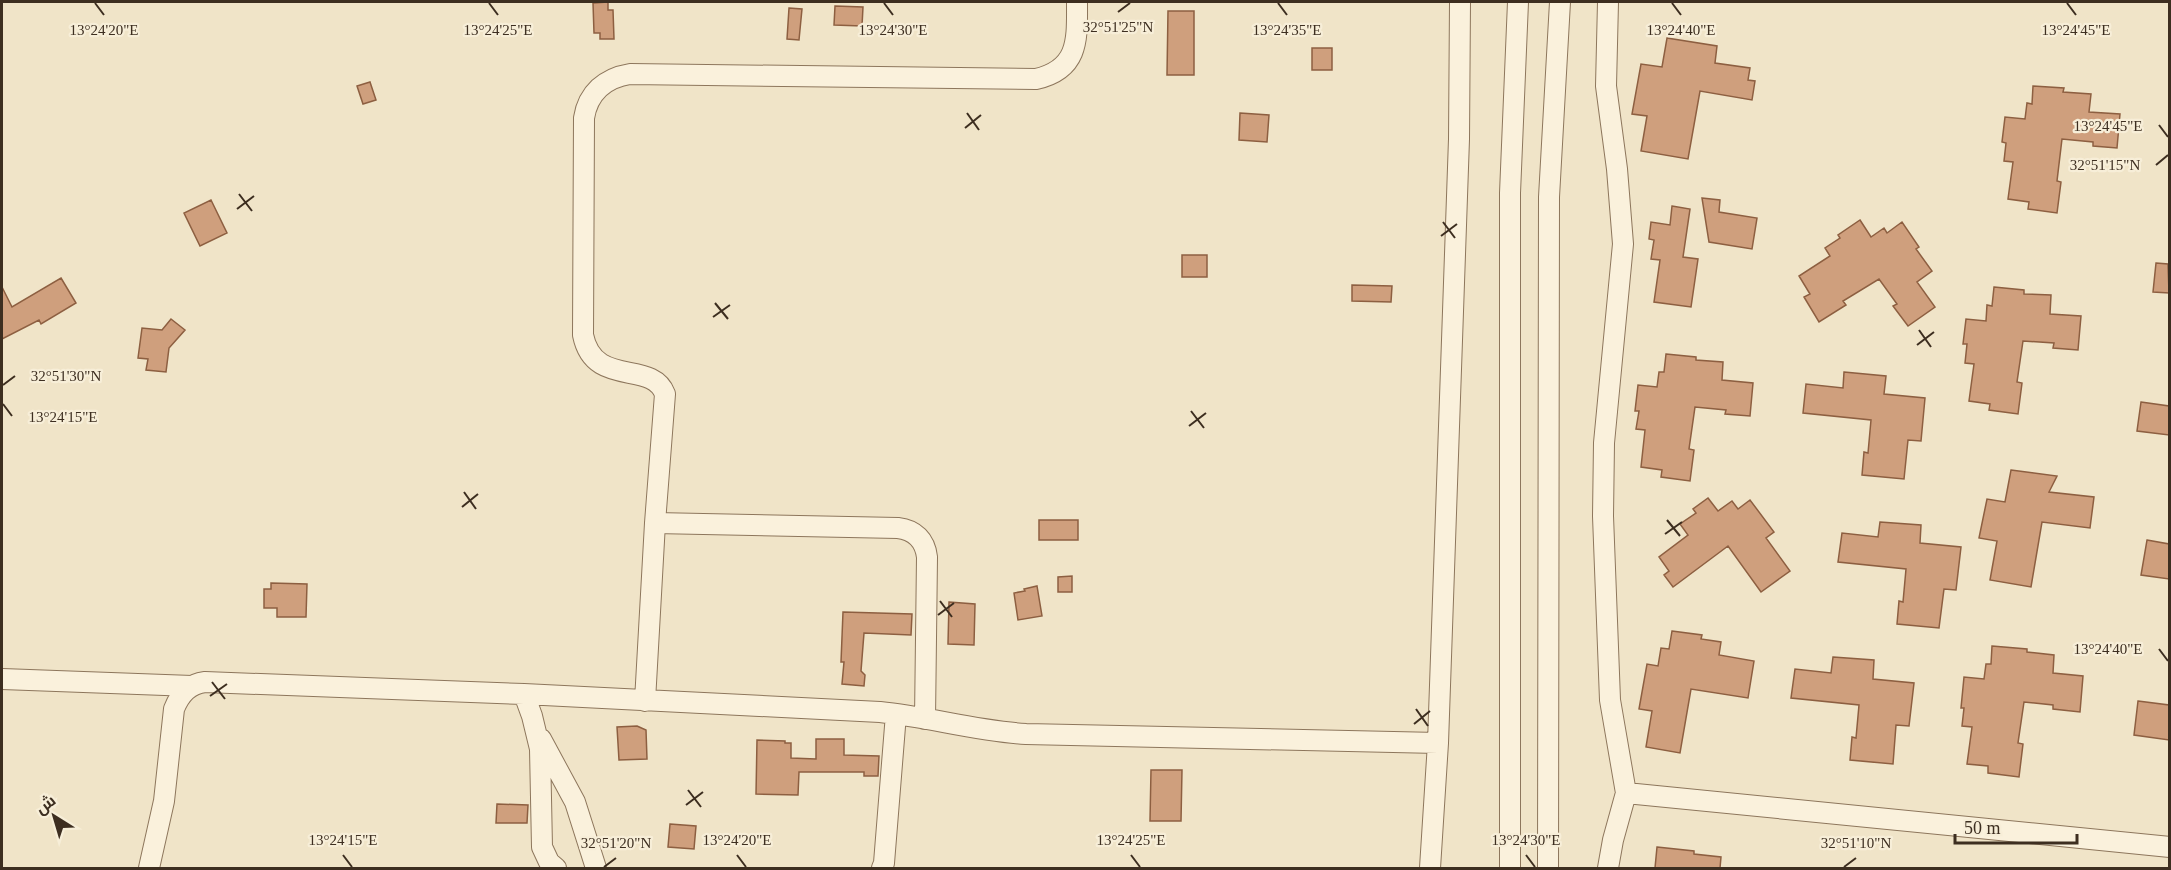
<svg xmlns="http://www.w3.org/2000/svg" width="2171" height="870" font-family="'Times New Roman',Cairo,serif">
  <rect width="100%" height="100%" fill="#f0e4c8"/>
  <path fill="#cf9f7d" stroke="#8d5f41" stroke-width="1.5" d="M608,2v8h5l1,29h-14v-6h-6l-1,-30z
    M835,6l28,1 -1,19 -28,-1z
    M789,8l13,1 -3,31 -12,-1z
    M1168,11h26v64h-27z
    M1667,38l50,8 -2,17 35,5 -2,12 7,1 -3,19 -52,-9 -12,68 -47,-8 6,-35 -15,-2 9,-50 21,3z
    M1312,48h20v22h-20z
    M370,82l6,18 -13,4 -6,-18z
    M2033,86l31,2 -1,4 28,2 -2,18 31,2 -3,34 -24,-2v-4l-31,-3 -5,42 4,1 -4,31 -29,-4 1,-7 -21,-3 5,-37 -9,-1 2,-18 -4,-1 3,-25 20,2 2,-16 5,1z
    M1240,113l29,2 -2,27 -28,-2z
    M1702,198l18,2 -1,12 38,6 -5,31 -43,-7z
    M211,200l16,33 -27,13 -16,-33z
    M1672,206l18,3 -7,48 15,2 -7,48 -37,-5 6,-42 -9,-1 3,-19 -5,-1 2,-17 19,3z
    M1860,220l11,17 13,-9 3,5 15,-11 17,25 -3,2 16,22 -15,11 18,25 -27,19 -15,-20 4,-2 -18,-25 -36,22 3,4 -27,17 -15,-25 6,-3 -11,-18 31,-20 -5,-8 15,-10 -2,-3z
    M1182,255h25v22h-25z
    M2156,263l12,1 1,29 -16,-1z
    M61,278l15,25 -35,21 -2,-4 -37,19v-52l10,20z
    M1352,285l40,1 -1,16 -39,-1z
    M1994,287l30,3v4l27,1 -1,19 31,2 -3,34 -25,-2 1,-5 -31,-2 -6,41 5,1 -4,31 -29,-4 1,-6 -21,-3 5,-37 -9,-1 2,-19h-4l3,-25 20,2 1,-16 5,1z
    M171,319l14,11 -16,18 -3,24 -20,-2 2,-11 -10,-1 4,-30 20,2z
    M1666,354l30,3v3l27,2 -1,18 31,3 -3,33 -25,-2 1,-4 -31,-3 -6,42 5,1 -4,31 -29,-4 1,-7 -21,-3 4,-37 -9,-1 3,-18h-4l3,-26 19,2 2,-15h5z
    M1844,372l42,4 -2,18 41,4 -4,43 -13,-1 -4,39 -42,-4 2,-23 4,1 3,-33 -68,-7 3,-29 37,4z
    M2141,402l28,4v29l-32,-4z
    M2011,470l46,6 -8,16 45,5 -4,31 -48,-6 -11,65 -41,-7 7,-39 -18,-3 8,-39 18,3z
    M1708,498l10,13 14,-10 6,8 12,-9 24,32 -8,6 24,33 -29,21 -33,-46 -55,41 -9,-12 5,-4 -10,-14 29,-22 -8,-11 16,-11 -3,-4z
    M1039,520h39v20h-39z
    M1880,522l41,3 -1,18 41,4 -5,43 -12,-1 -5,39 -42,-4 2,-23 4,1 3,-33 -68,-7 4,-29 36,4z
    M2147,540l22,4v35l-28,-4z
    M1072,576v16h-14v-15z
    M271,583l36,1 -1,33h-29v-9h-13v-19h7z
    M1037,586l5,30 -24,4 -4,-27 11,-2 -1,-2z
    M949,602l26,2 -1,41 -26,-1z
    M843,612l69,2 -1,21 -47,-2 -3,38 4,4 -1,11 -22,-2 2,-22h-3z
    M1672,631l30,4 -1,4 20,3 -2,13 35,6 -6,37 -57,-9 -11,64 -34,-6 6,-36 -13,-2 8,-45 11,2 3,-18 8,1z
    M1992,646l35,3v3l27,3 -1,18 30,3 -3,36 -27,-3v-4l-29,-3 -6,41 5,1 -4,33 -31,-4v-7l-21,-2 5,-37 -10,-1 2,-18h-3l3,-31 20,2 2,-15h5z
    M1833,657l41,3 -1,19 41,4 -5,43 -13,-1 -3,39 -43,-4 2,-23 4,1 3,-33 -68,-7 4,-29 36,4z
    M2138,701l31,4v35l-35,-5z
    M637,726l9,4 1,29 -28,1 -2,-33z
    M816,739h28v16l35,1 -1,20h-14v-4h-65l-1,23 -42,-1 1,-54 28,1v2h6v15l25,1z
    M1151,770h31l-1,51h-31z
    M497,804l31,1 -1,18h-31z
    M670,824l26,2 -2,23 -26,-2z
    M1657,847l37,4v3l27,3 -1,11h-65z"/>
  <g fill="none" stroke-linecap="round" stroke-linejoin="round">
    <defs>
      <path id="minor" d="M1608,2l-2,84 11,83 6,75 -19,199 -1,73 7,184 16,93 544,54
        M655,523l243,5c17,2 27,12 29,29l-2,162
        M2,679l190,7
        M524,694l8,22 8,33 2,98 7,15 7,6
        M645,701l10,-178 10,-129c-13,-35 -71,-5 -82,-59l1,-217c4,-25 21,-40 46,-44l406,5c44,-10 41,-41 41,-77
        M541,739l34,63 21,66
        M149,868l15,-67 10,-92c6,-15 15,-25 31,-27l319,12 356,18c50,5 95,19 146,22l412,9
        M882,868l2,-5 12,-149
        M1430,868l8,-125 21,-604 1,-137
        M1510,868v-675l8,-191
        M1548,868l1,-671 11,-195
        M1608,868l5,-28 13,-47"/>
    </defs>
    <use href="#minor" stroke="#8d765c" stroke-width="22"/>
    <use href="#minor" stroke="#faf1dc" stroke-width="20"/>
  </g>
  <path fill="none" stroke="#3d2e20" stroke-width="2" d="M95,3l9,12M489,3l9,12M884,3l9,12M1278,3l9,12M1672,3l9,12M2067,3l9,12M1118,12l12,-9M967,113l12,17M2159,125l9,12M965,128l16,-13M2156,165l12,-10M239,194l13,17M237,209l17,-13M1443,222l12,16M1441,236l16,-12M715,303l13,16M713,317l17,-12M1919,330l12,17M1917,345l17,-13M3,385l12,-9M3,404l9,12M1191,411l13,17M1189,426l17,-13M464,492l12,17M462,507l16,-13M1667,520l13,16M1665,534l17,-12M940,601l12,16M938,615l16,-12M2159,649l9,12M212,682l13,17M210,696l17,-12M1416,709l12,17M1414,724l16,-13M688,790l13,17M686,805l17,-13M343,855l9,12M737,855l9,12M1131,855l9,12M1526,855l9,12M604,867l12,-9M1844,867l12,-9"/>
  <g font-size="15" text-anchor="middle" fill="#3d2e20" stroke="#f7eed8" stroke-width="4.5" stroke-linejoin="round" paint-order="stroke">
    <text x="1118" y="32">32°51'25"N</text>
    <text x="2076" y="35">13°24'45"E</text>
    <text x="104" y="35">13°24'20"E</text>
    <text x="498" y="35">13°24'25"E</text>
    <text x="893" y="35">13°24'30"E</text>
    <text x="1287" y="35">13°24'35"E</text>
    <text x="1681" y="35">13°24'40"E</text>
    <text x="2108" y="131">13°24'45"E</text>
    <text x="2105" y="170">32°51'15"N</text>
    <text x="66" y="381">32°51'30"N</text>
    <text x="63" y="422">13°24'15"E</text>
    <text x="2108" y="654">13°24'40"E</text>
    <text x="343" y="845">13°24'15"E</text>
    <text x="737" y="845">13°24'20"E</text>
    <text x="1131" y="845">13°24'25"E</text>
    <text x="1526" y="845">13°24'30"E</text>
    <text x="616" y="848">32°51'20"N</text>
    <text x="1856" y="848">32°51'10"N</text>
  </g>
  <rect width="2171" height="870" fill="none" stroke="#3d2e20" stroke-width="6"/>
  <g transform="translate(54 816) rotate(323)" stroke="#f7eed8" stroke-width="4.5" paint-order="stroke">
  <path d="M0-4.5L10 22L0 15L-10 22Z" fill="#3d2e20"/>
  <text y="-9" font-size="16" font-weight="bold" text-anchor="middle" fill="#3d2e20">ش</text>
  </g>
  <path d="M1955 834v9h122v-9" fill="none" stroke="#3d2e20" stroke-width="3"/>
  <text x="1964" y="834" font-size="18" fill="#3d2e20" stroke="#f7eed8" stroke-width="4.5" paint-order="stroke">50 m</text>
</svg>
